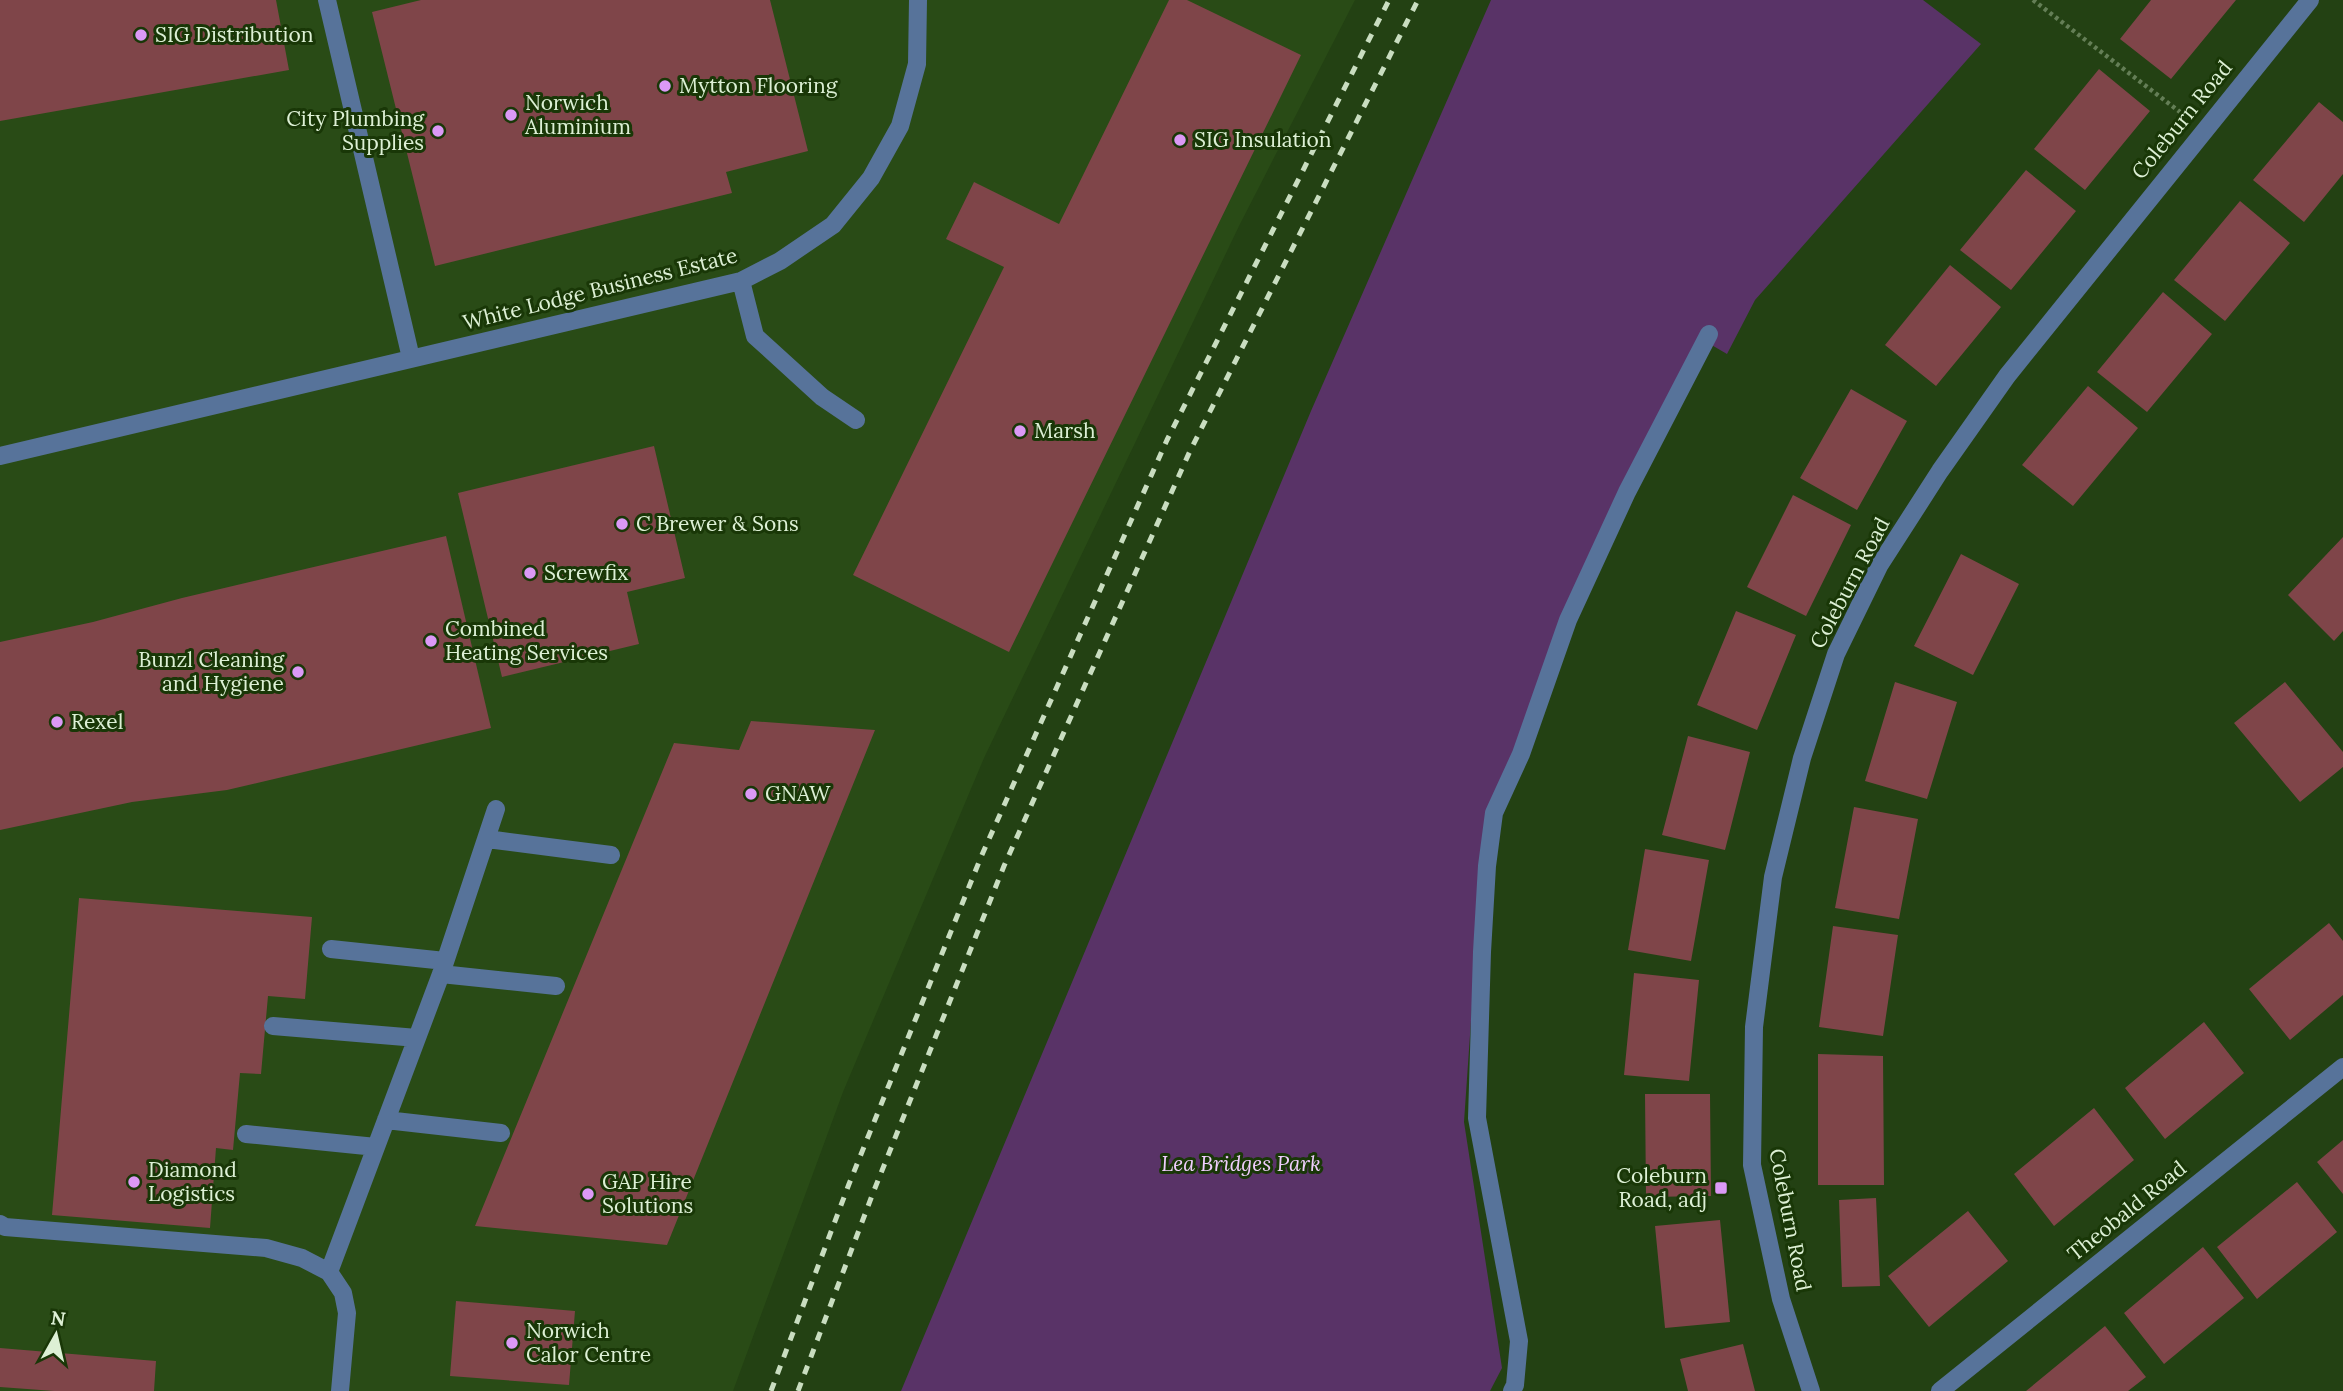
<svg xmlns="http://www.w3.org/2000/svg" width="2343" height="1391" font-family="Lora,serif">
  <rect width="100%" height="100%" fill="#234113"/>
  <path fill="#294b16" d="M0,0h1355l-115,224 -256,534 -141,334 -110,299h-733z"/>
  <path fill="#593367" d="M1491,0h432l58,44 -226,256 -28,54 -24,-14 -112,218 -107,275 -20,289 38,246 -12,23h-589l410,-980z"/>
  <path fill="#7f4549" d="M0,0h276l13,70 -289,51z
    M421,0h349l38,151 -82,21 6,21 -297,73 -63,-254z
    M1169,0h18l114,55 -292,597 -156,-77 151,-308 -58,-28 28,-57 85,42z
    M2151,0h85l-65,79 -51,-40z
    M2099,69l51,42 -65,79 -51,-41z
    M2319,102l24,20v52l-39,48 -51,-42z
    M2026,170l50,41 -65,79 -51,-40z
    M2240,201l50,42 -65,78 -51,-41z
    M1950,265l51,42 -65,79 -51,-41z
    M2163,292l49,42 -65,78 -50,-40z
    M2088,386l50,42 -65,78 -51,-41z
    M1851,389l56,32 -50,89 -57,-32z
    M654,446l31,132 -58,14 12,52 -137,33 -44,-184z
    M1793,495l58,30 -45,91 -59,-29z
    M446,536l45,192 -264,62 -95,12 -132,28v-188l93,-20 89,-24z
    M2343,537v94l-9,10 -46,-46z
    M1961,554l58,30 -46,91 -59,-29z
    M1736,611l60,24 -39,95 -60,-25z
    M1895,682l62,20 -30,97 -62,-18z
    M2285,682l58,70v15l-43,35 -66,-79z
    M751,721l124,9 -208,515 -192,-19 199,-483 65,7z
    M1688,736l62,16 -25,98 -63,-15z
    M1854,807l64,12 -19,100 -64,-11z
    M1645,849l64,11 -18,101 -63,-11z
    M79,898l233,19 -7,82 -37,-3 -7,78 -21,-1 -7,77 -17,-2 -6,80 -158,-13z
    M2329,923l14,18v54l-53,45 -41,-51z
    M1833,926l65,9 -15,101 -64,-9z
    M1634,973l65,7 -10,101 -65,-6z
    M2204,1022l40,51 -79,66 -40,-51z
    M1818,1054l65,2 1,129h-66z
    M1645,1094h65l1,102 -65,1z
    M2094,1108l40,52 -80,66 -40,-52z
    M2343,1140v54l-26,-32z
    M2297,1182l40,50 -80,67 -40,-52z
    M1876,1198l4,88 -38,1 -3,-87z
    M1968,1211l40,50 -79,66 -41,-51z
    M1720,1220l10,102 -65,6 -10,-102z
    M2203,1247l41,51 -80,66 -40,-51z
    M456,1301l119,10 -6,74 -119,-9z
    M2105,1326l41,51 -18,14h-102z
    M1743,1344l12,47h-67l-8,-32z
    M0,1348l156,13 -2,30h-100l-54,-4z"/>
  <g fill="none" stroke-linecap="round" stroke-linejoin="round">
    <path stroke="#647e56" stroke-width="4.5" stroke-dasharray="3.5 3.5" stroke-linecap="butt" d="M2033,0l147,112"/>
    <path stroke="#57739a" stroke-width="18" d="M327,0l84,358
      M741,281l14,55 67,61 34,23
      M0,456l741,-175 39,-20 53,-36 38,-47 29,-52 17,-62 1,-64
      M487,839l124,16
      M331,949l114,12
      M441,974l115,12
      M273,1026l144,12
      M386,1120l115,13
      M246,1134l130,13
      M0,1224l5,3 261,21 36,10 27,14 14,21 4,20 -7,78
      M329,1272l112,-298 55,-165
      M1512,1391l3,-6 4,-44 -42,-223 5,-166 5,-86 7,-53 27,-59 47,-134 59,-128 82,-158
      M1811,1391l-30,-92 -29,-134 2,-138 19,-150 29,-119 34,-104 43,-88 61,-95 67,-95 303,-376
      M1940,1391l403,-324"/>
    <path stroke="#c9ddc0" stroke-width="5" stroke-dasharray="9 9" stroke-linecap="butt" d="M771,1391l78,-207 132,-327 186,-417 222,-440
      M798,1391l75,-198 131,-327 186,-415 228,-451"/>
  </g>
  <g fill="#db99f5" stroke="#193707" stroke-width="2.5">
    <circle cx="141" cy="35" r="7"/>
    <circle cx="665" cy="86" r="7"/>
    <circle cx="511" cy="115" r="7"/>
    <circle cx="438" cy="131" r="7"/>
    <circle cx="1180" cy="140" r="7"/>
    <circle cx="1020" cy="431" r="7"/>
    <circle cx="622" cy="524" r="7"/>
    <circle cx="530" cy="573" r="7"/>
    <circle cx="431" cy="641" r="7"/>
    <circle cx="298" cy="672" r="7"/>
    <circle cx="57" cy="722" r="7"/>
    <circle cx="751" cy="794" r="7"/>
    <circle cx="134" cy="1182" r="7"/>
    <rect x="1714" y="1181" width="14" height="14" rx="3.5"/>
    <circle cx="588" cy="1194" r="7"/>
    <circle cx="512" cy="1343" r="7"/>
  </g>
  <g text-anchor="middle" stroke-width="6" stroke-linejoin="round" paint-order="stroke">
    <g font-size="21" fill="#ddf0d5" stroke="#193707" text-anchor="start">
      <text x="155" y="42">SIG Distribution</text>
      <text x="679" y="93">Mytton Flooring</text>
      <text x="525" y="110">Norwich<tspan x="525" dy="24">Aluminium</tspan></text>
      <text x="424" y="126" text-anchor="end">City Plumbing<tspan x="424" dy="24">Supplies</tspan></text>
      <text x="1194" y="147">SIG Insulation</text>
      <text x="1034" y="438">Marsh</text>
      <text x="636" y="531">C Brewer &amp; Sons</text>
      <text x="544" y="580">Screwfix</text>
      <text x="445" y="636">Combined<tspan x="445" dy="24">Heating Services</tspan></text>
      <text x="284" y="667" text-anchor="end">Bunzl Cleaning<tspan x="284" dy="24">and Hygiene</tspan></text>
      <text x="71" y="729">Rexel</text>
      <text x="765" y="801">GNAW</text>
      <text x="148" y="1177">Diamond<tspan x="148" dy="24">Logistics</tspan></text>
      <text x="1707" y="1183" text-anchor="end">Coleburn<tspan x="1707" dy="24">Road, adj</tspan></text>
      <text x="602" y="1189">GAP Hire<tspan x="602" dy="24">Solutions</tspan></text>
      <text x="526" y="1338">Norwich<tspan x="526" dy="24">Calor Centre</tspan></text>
    </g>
    <g font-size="21" fill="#ddf0d5" stroke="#193707">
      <text transform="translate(2182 120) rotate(-51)" y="7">Coleburn Road</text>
      <text transform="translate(600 289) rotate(-14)" y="7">White Lodge Business Estate</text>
      <text transform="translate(1850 583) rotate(-62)" y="7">Coleburn Road</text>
      <text transform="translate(2127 1211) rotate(-39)" y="7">Theobald Road</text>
      <text transform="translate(1790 1220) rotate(79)" y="7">Coleburn Road</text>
    </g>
    <g font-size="21" font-style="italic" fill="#f0cefe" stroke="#193707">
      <text x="1241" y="1171">Lea Bridges Park</text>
    </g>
  </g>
  <g transform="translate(56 1335) rotate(8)" stroke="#193707" stroke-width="5" paint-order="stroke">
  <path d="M0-5L12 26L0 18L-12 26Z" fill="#ddf0d5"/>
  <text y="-10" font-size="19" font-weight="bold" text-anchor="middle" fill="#ddf0d5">N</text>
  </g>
</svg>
